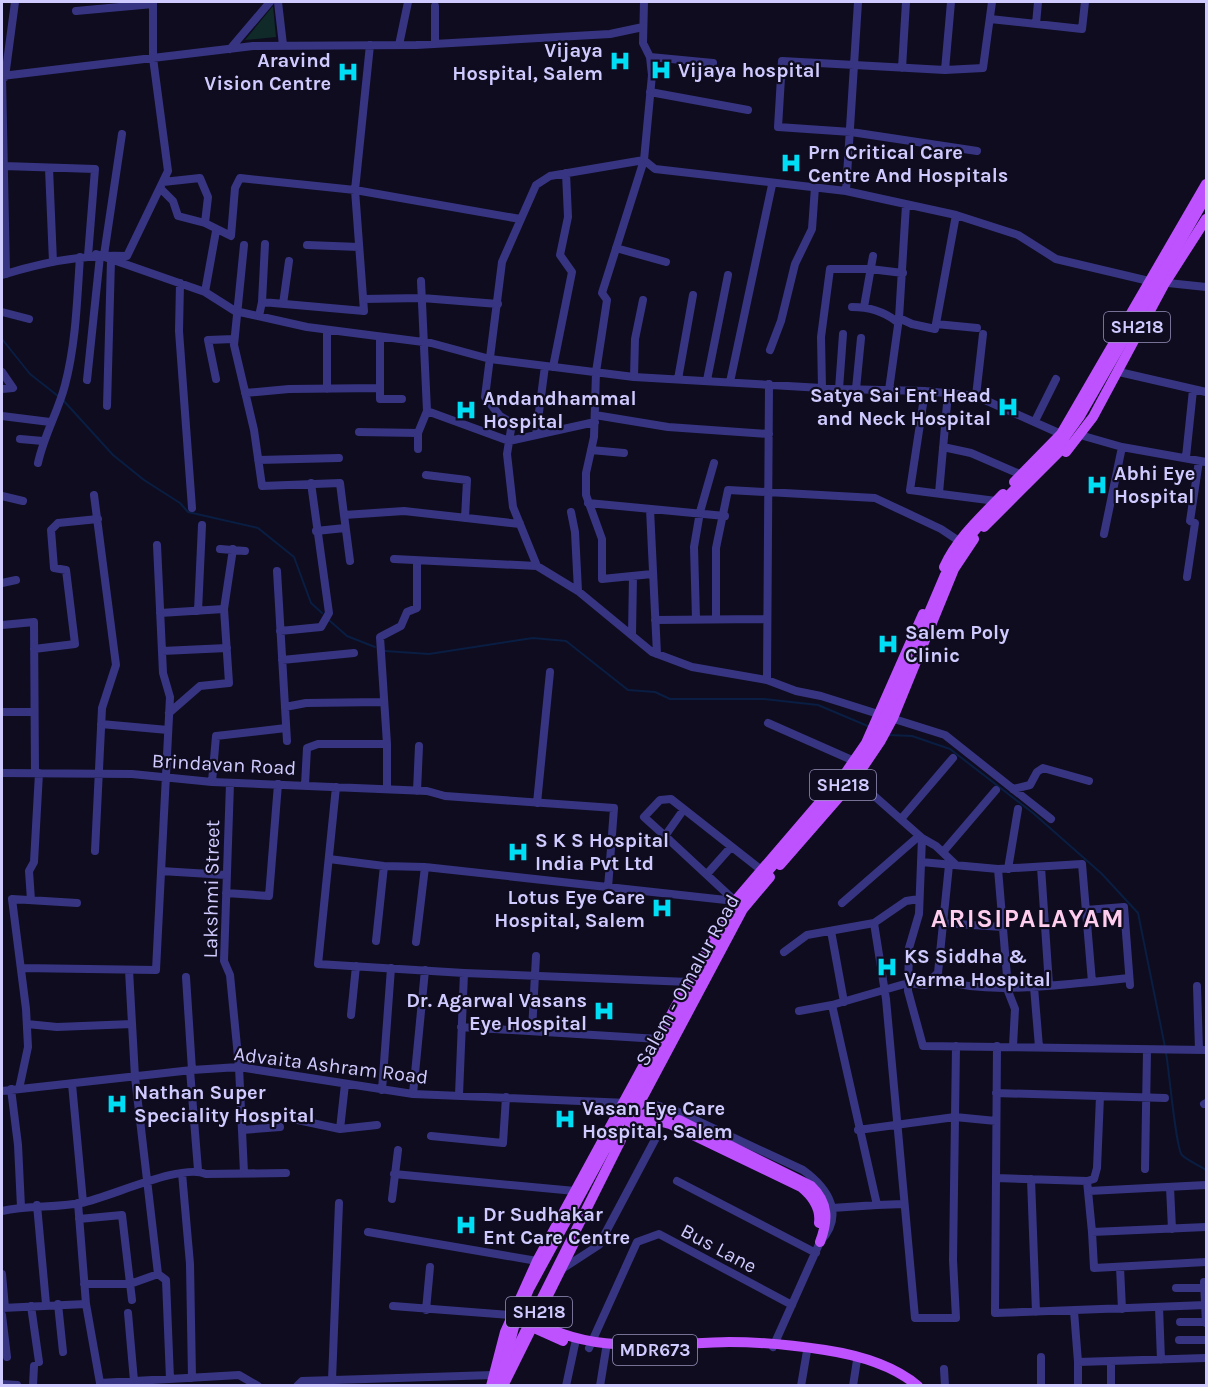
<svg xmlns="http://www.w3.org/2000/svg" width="1208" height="1387" font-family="Karla,sans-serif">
  <rect width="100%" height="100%" fill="#0f0c20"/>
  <path fill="#0f2a29" d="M273,6l3,31 -31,3z"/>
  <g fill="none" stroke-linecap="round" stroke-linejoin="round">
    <path stroke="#091e42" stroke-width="2" d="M2,339l28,35 28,22
      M63,400l50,55 31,25 36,23 8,9 70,16 36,29 17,46 11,10
      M330,621l17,15 28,11
      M385,651l44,3 104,-16 33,3 62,49 27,2 15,7h94l54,6 52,22
      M889,735l23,1 38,13 83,64 69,61 36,39 27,134
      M1166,1053c3,16 10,97 16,102 6,6 17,10 24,15"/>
    <path stroke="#373581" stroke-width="8" d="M278,2l5,43
      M644,2l-1,41 7,14 2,18 -8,85 -42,133 5,7 -11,72 -2,65 -8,36v22l16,44v40l50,-5
      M435,6v38
      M76,11l77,-7
      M990,19l92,10 3,-27
      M1036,24l2,-22
      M370,45l-15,145 165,29
      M399,45l9,-43
      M230,49l40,-47
      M650,57l63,6
      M902,68l4,-66
      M945,70l6,-68
      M2,76l251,-30 163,-1 194,-11 33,-7
      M2,76l4,198
      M5,77l10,-75
      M650,92l98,18
      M977,151l-126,-19 -73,-5 4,-66 163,9 38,-2 9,-66
      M644,160l-94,16 -14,9 -34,77 -17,135 15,19 12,7 -5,31 6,53 24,59 41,25 74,61 40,15 75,13 29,11 25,5 124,39 106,84
      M644,160l11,9 191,22 110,24 62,20 38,24 93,22 57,6
      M4,166l91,3 -7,87
      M49,168l4,94
      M163,182l37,-4 8,19 -3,26
      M160,188l13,13 5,15 27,7 26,13 4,-48 5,-10 115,12 9,121 -102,-9 -3,14
      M846,191l12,-189
      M244,245l-10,100 20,85 8,56 78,-3 4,32 60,-4 116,13
      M307,245l52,2
      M616,248l50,14
      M96,254l109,38 30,19 72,16 124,16 59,16 144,18 205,12 86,2 51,5 85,38
      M104,255l18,-121
      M2,275c41,-13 82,-21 125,-19l41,-85 -15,-113v-56
      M421,281l6,130 82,30 86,-19
      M180,283l-1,48 13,177
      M205,292l11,-61
      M363,299l59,-1 76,6
      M262,302l3,-58
      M283,304l6,-43
      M852,307c17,0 31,4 44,14
      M864,307l9,-51
      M2,312l27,7
      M899,318l13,6 23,5 21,-114
      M936,324l41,4
      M380,337v62h22
      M770,350l11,-29 14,-57 17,-35 3,-42
      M553,367l19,-95 -12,-17 8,-38 -2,-44
      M2,372l11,16 -11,1
      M1119,372l87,20
      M634,377l1,-38 8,-39
      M216,379l-8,-39 26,-1
      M678,379l15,-84
      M87,380l13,-124
      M707,380l21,-105
      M730,382l42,-197
      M822,388l-1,-51 9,-68h40l33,4
      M327,389v-59
      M839,389l4,-55
      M856,389l5,-51
      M889,390l10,-72 7,-113
      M925,391l-15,99 86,11
      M245,393l44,-4 91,-1
      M976,396l7,-62
      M107,406l4,-146
      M595,415l73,12 101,7
      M2,416l48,6
      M1035,421l21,-42
      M359,432l59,1
      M536,435l9,-69
      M1080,435l42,12 84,15
      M20,439l23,2
      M943,447l28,6 51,22
      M418,449v-16l9,-22
      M591,450l33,3
      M1186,457l7,-67
      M258,460l81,-2
      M38,463c6,-28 20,-51 27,-78 11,-42 12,-85 15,-128
      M426,475l41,5 -2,38
      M939,493l9,-100
      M94,495l22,170 -14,43 -7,143
      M2,496l21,5
      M588,503l137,13
      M650,509l7,145
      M571,512l4,20 3,59
      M344,515l6,46
      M316,531l29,-3
      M1104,534l18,-87
      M220,549l25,2
      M394,559l143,7
      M277,571l10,170
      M1187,577l8,-54 -5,-2 9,-60
      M2,583l14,-3
      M224,609l9,-60
      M198,611l4,-86
      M160,613l64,-4 5,74 -29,3 -31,27
      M696,619l-2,-72 6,-35 14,-49
      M716,619v-71l12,-58 147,8 66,31 18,12
      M655,620l112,-1
      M2,625l32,-3 1,151
      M280,631l41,-4 8,-14 -18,-130
      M632,635l1,-59
      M34,649l41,-5 -9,-74 -12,-2 -3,-38 7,-7 40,-4
      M162,651l65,-3
      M282,660l72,-7
      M767,680l2,-296
      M285,707l21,-4 76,-1
      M2,712h32
      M768,723l86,38
      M101,724l67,6
      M2,773l130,1 80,8 215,9 18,5 169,12 -6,80
      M855,779l67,59 -3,76 -10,34 -1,43 15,55 283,4
      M212,782l4,-46 70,-8
      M230,783l-6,178 6,14 9,92 5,106
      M305,785l2,-37 11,-4h69
      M336,787l-18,177 146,9 225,9
      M387,789v-45l-7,-107 21,-11 6,-14 10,-4v-47
      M1013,789l17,-4 7,-13 6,-4 46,13
      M417,791l2,-45
      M537,803l13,-131
      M684,809l-19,27 70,65
      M901,819l52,-61
      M665,836l-21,-19 16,-17 11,-1 89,70
      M922,838l14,8 20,19
      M943,852l53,-62
      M329,859l55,7 41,1 310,34
      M921,862l77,7
      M1041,867l8,118
      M1008,869l10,-60
      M161,871l65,4
      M707,874l24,-27
      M226,893l43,3 9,-112
      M31,900l-2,-29 5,-9 5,-89
      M842,903l77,-67
      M1086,910l38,-3 6,78
      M874,923l12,76 29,319h41l-3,-58 3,-214
      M943,923l60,4
      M831,931l13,71
      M376,941l8,-75
      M416,942l9,-75
      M784,952l23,-17 67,-12 32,-22 13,-2
      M21,968l135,2 14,-273 -7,-24 -6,-128
      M129,970l6,107 23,197
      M938,973l11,-108
      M186,977l6,93
      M1092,982l37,-4
      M1197,986l2,64
      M1034,987l5,60
      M799,1011l33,-6
      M351,1015l5,-49
      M27,1024l30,3 75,-3
      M461,1027l198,12
      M532,1031l4,-75
      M997,1046l-2,267 211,-8
      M190,1070l8,100
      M72,1084l11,118
      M11,1089l7,56 3,62
      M19,1089l9,-42 -2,-38 -14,-110 65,4
      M382,1090l9,-122
      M2,1091l190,-21 47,-3 174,27 239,10 22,6 129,60c26,19 42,45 17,72l-47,105
      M996,1093l169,5
      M413,1094l12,-124
      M459,1095l5,-122
      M1204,1104l2,-1
      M293,1119l47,10 37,-4
      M340,1129l5,-45
      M242,1130l38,-3
      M858,1130l97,-13 41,4
      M431,1136l72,7 3,-46
      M1145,1169l2,-119
      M182,1173l8,91 2,114
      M394,1174l181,17
      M996,1178l91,3 5,51 114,-5
      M1031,1179l5,133
      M677,1181l139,72
      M1087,1181l7,-2 3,-11 3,-72
      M1170,1187l2,42
      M1089,1191l117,-6
      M392,1199l6,-49
      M78,1203l8,101 14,79 139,-8 19,11
      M37,1205l9,99
      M877,1205l27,-1
      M832,1208l45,-3 -45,-200 76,-22 17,2 13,-12 1,7c49,14 103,6 153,2l-10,-118 -84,5 10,119v3l7,18 -2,37
      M2,1211c26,-6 52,-3 79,-8 30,-6 100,-40 125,-29l80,-1
      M79,1219l43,-4 10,85
      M368,1232l169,29
      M1092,1232l2,36 112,-6
      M1120,1267l2,42
      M562,1269l37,-24 59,-111 -1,-18
      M2,1274l3,34
      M1204,1282l2,41
      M84,1284h46l28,-10 8,6 4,99
      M1176,1288h30
      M58,1304l5,48
      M31,1306l8,56
      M393,1306l118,9
      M1159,1307l2,53
      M2,1308l84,-4
      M426,1310l4,-43
      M1074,1311l4,51
      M128,1313l6,68
      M2,1315l5,42
      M1180,1322h26
      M1179,1340h27
      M589,1348l48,-106 22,-8 133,71
      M1041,1357v29
      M944,1369l1,17
      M332,1380l7,-177
      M2,1384l15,1
      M33,1386l1,-20
      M297,1386l5,-5 191,-6
      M566,1386l9,-42
      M600,1386l7,-43
      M801,1386l6,-35
      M853,1386l4,-26
      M1078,1386v-24l128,-4
      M1111,1386v-25"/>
    <path stroke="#be52ff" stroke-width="10" d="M1066,452l27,-35 72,-134 41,-64
      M1014,482l47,-48 145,-250
      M984,527l83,-83
      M944,567c14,-30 37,-50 59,-73
      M844,775l22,-32 57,-129
      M780,865l75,-86 25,-37 13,-24 61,-149 20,-30
      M679,1120l132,66c18,17 17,35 9,56
      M629,1123l114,-214 27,-32
      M528,1316c57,41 135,27 201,26 33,0 64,3 96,8 33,5 67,14 93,36
      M525,1324l38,17
      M514,1354l107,-214
      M491,1386l14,-54 32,-71 152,-279 46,-81 85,-99"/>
    <path stroke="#be52ff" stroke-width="10" d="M633,1117l16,-4 19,3
      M612,1148c13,-21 33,-33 58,-24l131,63c11,9 20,21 18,36
      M499,1386l15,-59 15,-38 200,-366 18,-27 115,-136 15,-25 68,-160 14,-26 23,-27 78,-78 20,-28 126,-219
      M503,1386l73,-147"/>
  </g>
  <defs>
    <symbol id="hospital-bare" viewBox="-9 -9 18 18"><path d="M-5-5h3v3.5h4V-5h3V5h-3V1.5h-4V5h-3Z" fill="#00def6" stroke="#0f0c20" stroke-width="2.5" paint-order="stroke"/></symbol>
  </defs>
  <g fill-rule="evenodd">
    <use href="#hospital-bare" x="605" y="46" width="30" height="30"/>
    <use href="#hospital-bare" x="646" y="55" width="30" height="30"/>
    <use href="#hospital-bare" x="333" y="57" width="30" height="30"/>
    <use href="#hospital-bare" x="776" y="148" width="30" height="30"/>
    <use href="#hospital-bare" x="993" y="392" width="30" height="30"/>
    <use href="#hospital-bare" x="451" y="395" width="30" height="30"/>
    <use href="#hospital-bare" x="1082" y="470" width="30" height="30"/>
    <use href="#hospital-bare" x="873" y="629" width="30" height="30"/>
    <use href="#hospital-bare" x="503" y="837" width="30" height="30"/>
    <use href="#hospital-bare" x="647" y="893" width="30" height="30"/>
    <use href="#hospital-bare" x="872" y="952" width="30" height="30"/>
    <use href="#hospital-bare" x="589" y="996" width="30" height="30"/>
    <use href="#hospital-bare" x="102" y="1089" width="30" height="30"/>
    <use href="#hospital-bare" x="550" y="1104" width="30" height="30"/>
    <use href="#hospital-bare" x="451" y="1210" width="30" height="30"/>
  </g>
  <g text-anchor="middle" stroke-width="4.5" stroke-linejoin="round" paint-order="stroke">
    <g fill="#0f0c20" stroke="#9692bc" stroke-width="1.5">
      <rect x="1104" y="312" width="66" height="30" rx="4.5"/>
      <rect x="810" y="770" width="66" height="30" rx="4.5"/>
      <rect x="506" y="1297" width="66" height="30" rx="4.5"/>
      <rect x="613" y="1335" width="84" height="30" rx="4.5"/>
    </g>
    <g font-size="18" font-weight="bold" fill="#d0cbff">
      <text x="1137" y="333">SH218</text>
      <text x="843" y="791">SH218</text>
      <text x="539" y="1318">SH218</text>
      <text x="655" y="1356">MDR673</text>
    </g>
    <g font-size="20" font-weight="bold" fill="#d0cbff" stroke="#0f0c20" text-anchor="start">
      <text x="603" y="57" text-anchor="end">Vijaya<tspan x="603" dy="23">Hospital, Salem</tspan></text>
      <text x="331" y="67" text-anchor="end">Aravind<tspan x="331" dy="23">Vision Centre</tspan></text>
      <text x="678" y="77">Vijaya hospital</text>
      <text x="808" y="159">Prn Critical Care<tspan x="808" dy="23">Centre And Hospitals</tspan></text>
      <text x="991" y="402" text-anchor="end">Satya Sai Ent Head<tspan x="991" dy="23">and Neck Hospital</tspan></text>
      <text x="483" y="405">Andandhammal<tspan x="483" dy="23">Hospital</tspan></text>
      <text x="1114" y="480">Abhi Eye<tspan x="1114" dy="23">Hospital</tspan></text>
      <text x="905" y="639">Salem Poly<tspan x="905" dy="23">Clinic</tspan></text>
      <text x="535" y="847">S K S Hospital<tspan x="535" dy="23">India Pvt Ltd</tspan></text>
      <text x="645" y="904" text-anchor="end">Lotus Eye Care<tspan x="645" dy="23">Hospital, Salem</tspan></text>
      <text x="904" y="963">KS Siddha &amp;<tspan x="904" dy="23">Varma Hospital</tspan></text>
      <text x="587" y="1007" text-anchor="end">Dr. Agarwal Vasans<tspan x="587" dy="23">Eye Hospital</tspan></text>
      <text x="134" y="1099">Nathan Super<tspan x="134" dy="23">Speciality Hospital</tspan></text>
      <text x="582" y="1115">Vasan Eye Care<tspan x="582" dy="23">Hospital, Salem</tspan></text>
      <text x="483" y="1221">Dr Sudhakar<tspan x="483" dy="23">Ent Care Centre</tspan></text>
    </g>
    <g font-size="20" fill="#d0cbff" stroke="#0f0c20">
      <text transform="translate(224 764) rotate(3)" y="7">Brindavan Road</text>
      <text transform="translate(211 889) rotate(-89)" y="7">Lakshmi Street</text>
      <text transform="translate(687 980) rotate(-61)" y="7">Salem - Omalur Road</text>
      <text transform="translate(331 1065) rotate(7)" y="7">Advaita Ashram Road</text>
      <text transform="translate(719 1248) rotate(28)" y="7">Bus Lane</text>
    </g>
    <g font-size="26" font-weight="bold" letter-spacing="1.5" fill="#ffcded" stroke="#0f0c20">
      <text x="1028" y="927">ARISIPALAYAM</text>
    </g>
  </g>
  <rect width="1208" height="1387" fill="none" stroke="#d0cbff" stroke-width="6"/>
</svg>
